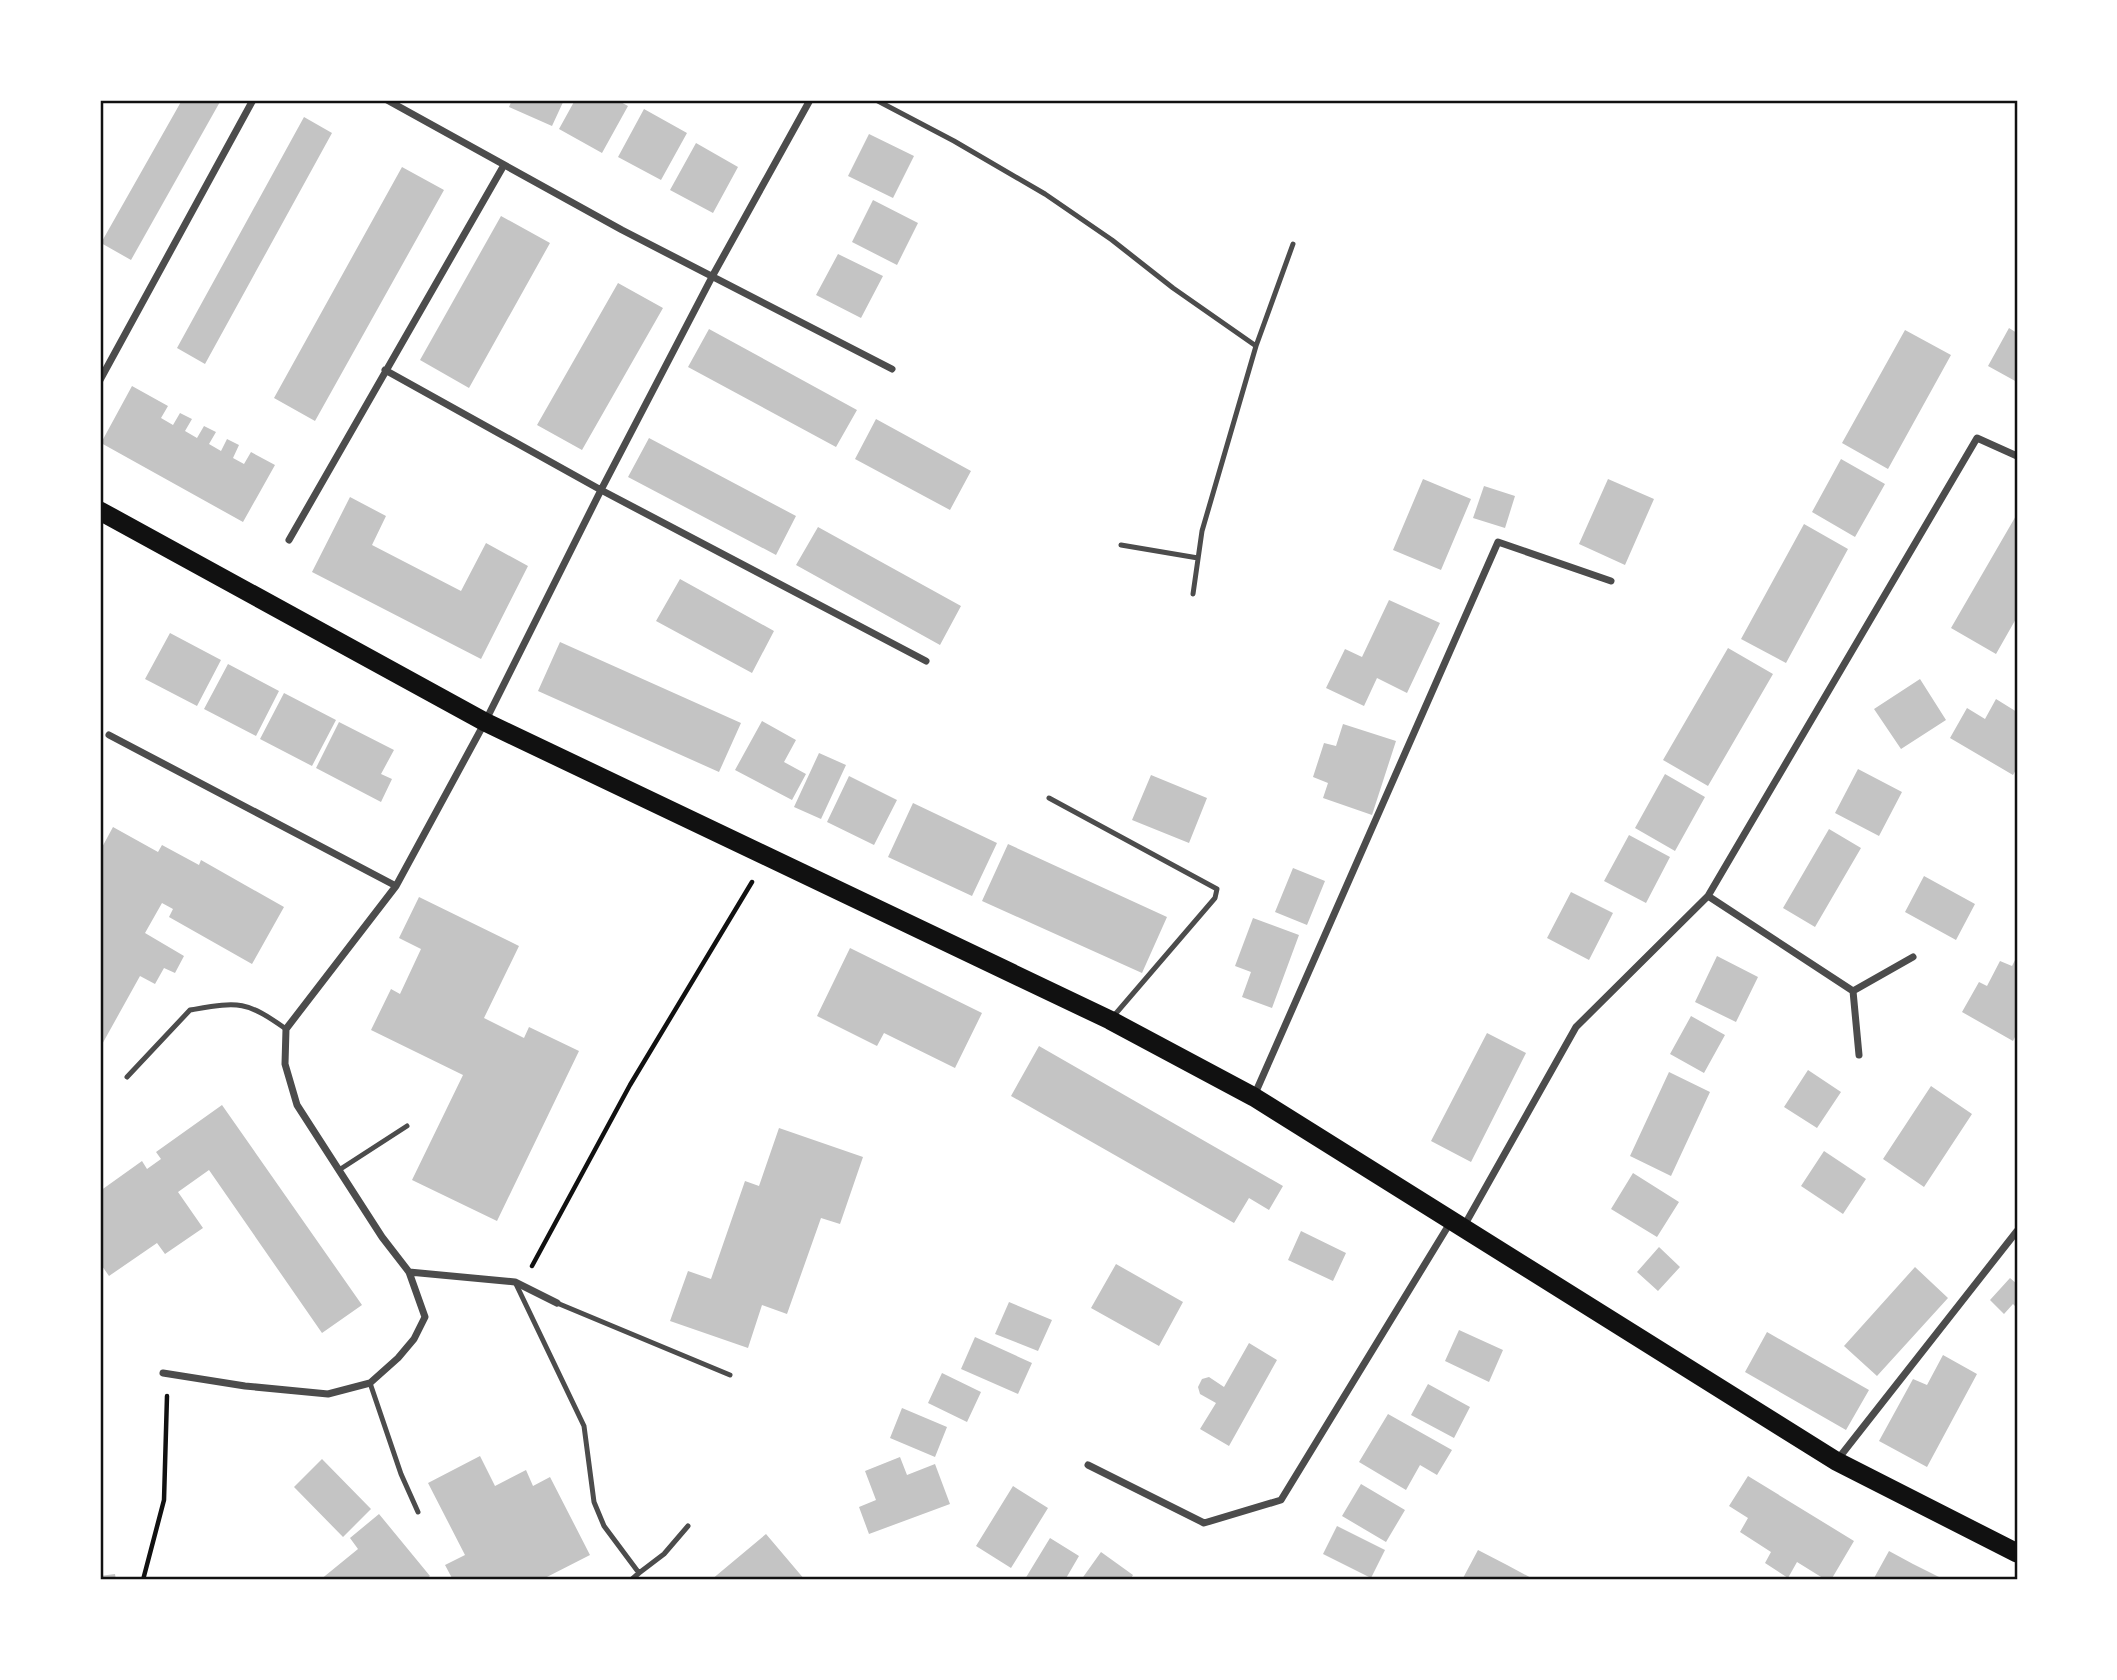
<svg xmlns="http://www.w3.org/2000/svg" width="2117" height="1680" font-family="'IBM Plex Sans',sans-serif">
  <rect width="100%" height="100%" fill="#fff"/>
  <path fill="#c4c4c4" d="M182,100h39l-90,160 -30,-17z
    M512,100h52l-12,26 -43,-19z
    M575,100h42l11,6 -26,47 -43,-24z
    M644,109l43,24 -26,47 -43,-23z
    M304,117l28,16 -127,231 -28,-16z
    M869,134l45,22 -21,42 -45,-22z
    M696,143l42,24 -25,46 -43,-23z
    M402,167l42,23 -129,231 -41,-23z
    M873,200l45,23 -21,42 -45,-23z
    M501,216l49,27 -81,145 -49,-28z
    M838,254l45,22 -22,42 -45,-23z
    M618,283l45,25 -81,142 -45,-25z
    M2009,328l8,5v49l-29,-16z
    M709,329l148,81 -21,37 -148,-80z
    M1905,330l46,25 -63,114 -46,-26z
    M132,386l36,20 -7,12 12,7 7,-12 12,6 -7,12 12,7 7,-12 12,6 -7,12 12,7 6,-12 12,6 -6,13 11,6 7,-12 24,13 -32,57 -142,-79z
    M876,419l95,52 -21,39 -95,-51z
    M649,438l147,78 -20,39 -148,-78z
    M1841,459l44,25 -30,53 -43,-25z
    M1423,479l48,20 -30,71 -48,-20z
    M1608,479l46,20 -29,66 -46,-21z
    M1484,486l31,10 -10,32 -32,-10z
    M350,497l36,19 -14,29 89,46 25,-48 42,23 -47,93 -169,-87z
    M2017,514v103l-21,37 -45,-26z
    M1804,524l44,25 -62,114 -45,-24z
    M818,527l143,79 -21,39 -144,-80z
    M680,579l94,52 -22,42 -96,-52z
    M1389,600l51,23 -33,70 -30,-15 -13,28 -38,-18 19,-39 17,8z
    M170,633l51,27 -24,46 -52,-27z
    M560,642l181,81 -22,49 -181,-81z
    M1728,648l45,26 -65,112 -45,-26z
    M228,664l51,27 -23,45 -52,-27z
    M1920,679l26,41 -45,29 -27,-40z
    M284,693l52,27 -24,46 -52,-27z
    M1996,699l21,13v56l-4,7 -63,-37 17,-30 18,11z
    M762,721l34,19 -12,22 22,12 -14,26 -57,-30z
    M339,722l55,28 -13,24 11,5 -11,23 -65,-34z
    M1343,724l53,17 -24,74 -49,-17 5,-15 -15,-6 11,-34 12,3z
    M819,753l27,12 -25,54 -27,-12z
    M1858,769l44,23 -23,44 -44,-23z
    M1665,774l40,23 -30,54 -40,-23z
    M1151,775l56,23 -18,45 -57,-23z
    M849,776l48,24 -23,45 -47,-23z
    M913,803l84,40 -25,53 -84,-39z
    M113,827l45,25 4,-7 37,20 2,-5 83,47 -32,57 -83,-47 4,-8 -11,-6 -17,30 39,23 -9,17 -11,-5 -9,16 -15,-8 -40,72v-197z
    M1829,829l32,19 -46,79 -32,-19z
    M1629,835l41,22 -24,46 -42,-22z
    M1008,844l159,73 -25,56 -160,-72z
    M1293,868l32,13 -18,44 -32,-13z
    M1924,876l51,28 -19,36 -51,-28z
    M1571,892l42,21 -24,47 -42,-22z
    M419,897l100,49 -35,72 40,20 5,-11 50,24 -82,170 -85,-41 51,-105 -92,-45 20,-41 9,5 21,-45 -22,-11z
    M1253,918l46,17 -27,73 -30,-11 9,-25 -16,-6z
    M850,948l132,65 -27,55 -71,-35 -7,13 -60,-30z
    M1717,956l41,21 -22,45 -41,-20z
    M2017,956v77l-4,8 -51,-29 17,-30 8,4 13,-25 12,5z
    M1691,1016l34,19 -21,38 -34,-19z
    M1487,1033l39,20 -55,109 -40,-21z
    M1039,1046l244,140 -14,24 -20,-12 -15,25 -223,-127z
    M1808,1070l33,22 -24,36 -33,-21z
    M1669,1072l41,20 -39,84 -41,-20z
    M1931,1086l41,28 -48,73 -41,-28z
    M222,1105l140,200 -40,28 -113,-163 -31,22 25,36 -38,26 -8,-11 -48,33 -7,-10 -2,2v-77l42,-30 5,8 14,-10 -5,-7z
    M779,1128l84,29 -23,67 -19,-6 -34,96 -25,-9 -14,43 -78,-27 18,-50 23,8 34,-98 14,5z
    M1824,1151l42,28 -23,35 -42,-28z
    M1633,1173l46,29 -22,35 -46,-28z
    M1301,1231l45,22 -13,28 -45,-21z
    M1659,1247l21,20 -22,24 -21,-19z
    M1116,1264l67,38 -24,44 -68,-38z
    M1915,1267l33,31 -71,78 -33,-30z
    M2010,1278l7,6v24l-4,-4 -9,10 -14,-14z
    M1009,1302l43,18 -14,31 -43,-17z
    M1459,1330l44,20 -14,32 -44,-21z
    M1767,1332l102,58 -23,40 -101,-58z
    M975,1337l57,26 -14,31 -57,-25z
    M1249,1343l28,17 -48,86 -29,-17 16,-26 -16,-9 -2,-7 4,-8 7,-2 15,10z
    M1943,1355l34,19 -50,93 -48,-26 34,-62 14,6z
    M942,1373l39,19 -14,30 -39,-19z
    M1428,1384l42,23 -16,31 -43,-23z
    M902,1408l45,19 -12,30 -45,-19z
    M1388,1414l64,36 -15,25 -17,-10 -14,25 -47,-28z
    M480,1456l15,30 31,-16 7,16 17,-9 40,78 -49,25h-88l-8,-15 20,-10 -37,-72z
    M900,1457l7,18 28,-11 15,40 -81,30 -10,-27 17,-7 -11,-29z
    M322,1459l49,50 -28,28 -49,-50z
    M1748,1476l106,65 -23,39h-5l-29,-18 -9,16 -23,-15 6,-11 -31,-20 8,-14 -19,-12z
    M1361,1484l44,26 -19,32 -44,-26z
    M1013,1486l35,22 -37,60 -35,-22z
    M379,1514l51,62 -5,4h-105l38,-31 -8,-11z
    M1337,1526l48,24 -14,28 -48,-24z
    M766,1534l39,46h-94z
    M1050,1538l29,18 -14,24h-37l-3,-1z
    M1478,1550l29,15 28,15h-73z
    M1889,1551l24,13 32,16h-72z
    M1101,1552l32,23 -3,5h-49z
    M115,1574l1,6h-16v-4z"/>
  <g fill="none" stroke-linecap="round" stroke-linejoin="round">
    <path stroke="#111" stroke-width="4.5" d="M532,1266l98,-181 122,-203
      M143,1580l21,-80 3,-104"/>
    <path stroke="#4c4c4c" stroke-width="5" d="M876,100l78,41 91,53 67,46 61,48 83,58 37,-102
      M1121,545l77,13
      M1193,594l9,-63 54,-185
      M1049,798l168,91 -2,9 -103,120
      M127,1077l63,-67c49,-8 55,-10 96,19
      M339,1170l68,-44
      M515,1282l69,144 10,76 10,24 35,47 -8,7
      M557,1303l173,72
      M370,1383l31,91 17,38
      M639,1573l25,-19 24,-28"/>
    <path stroke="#4c4c4c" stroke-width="7" d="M387,100l235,130 270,139
      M385,370l216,120 325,171
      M100,380l153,-280
      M289,540l215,-375
      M109,735l287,151
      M1708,896l145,95 6,64
      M1853,991l60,-34
      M1254,1096l244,-554 113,39
      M1464,1226l112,-199 132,-131 269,-458 40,18
      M409,1272l106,10 42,21
      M163,1373l82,13 83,8 42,-11 28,-25 16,-19 11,-22 -16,-45 -27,-35 -85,-132 -12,-41 1,-35 110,-143 89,-164 116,-232 112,-215 97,-175
      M1838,1459l179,-228
      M1088,1465l116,58 77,-23 169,-277"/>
    <path stroke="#111" stroke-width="19" d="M100,511l385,211 625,298 144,77 582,364 181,92"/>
  </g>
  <rect width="2117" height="1680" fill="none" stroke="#ffffff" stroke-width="203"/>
  <rect x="102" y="102" width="1914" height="1476" fill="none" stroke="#111" stroke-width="2.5"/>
</svg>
